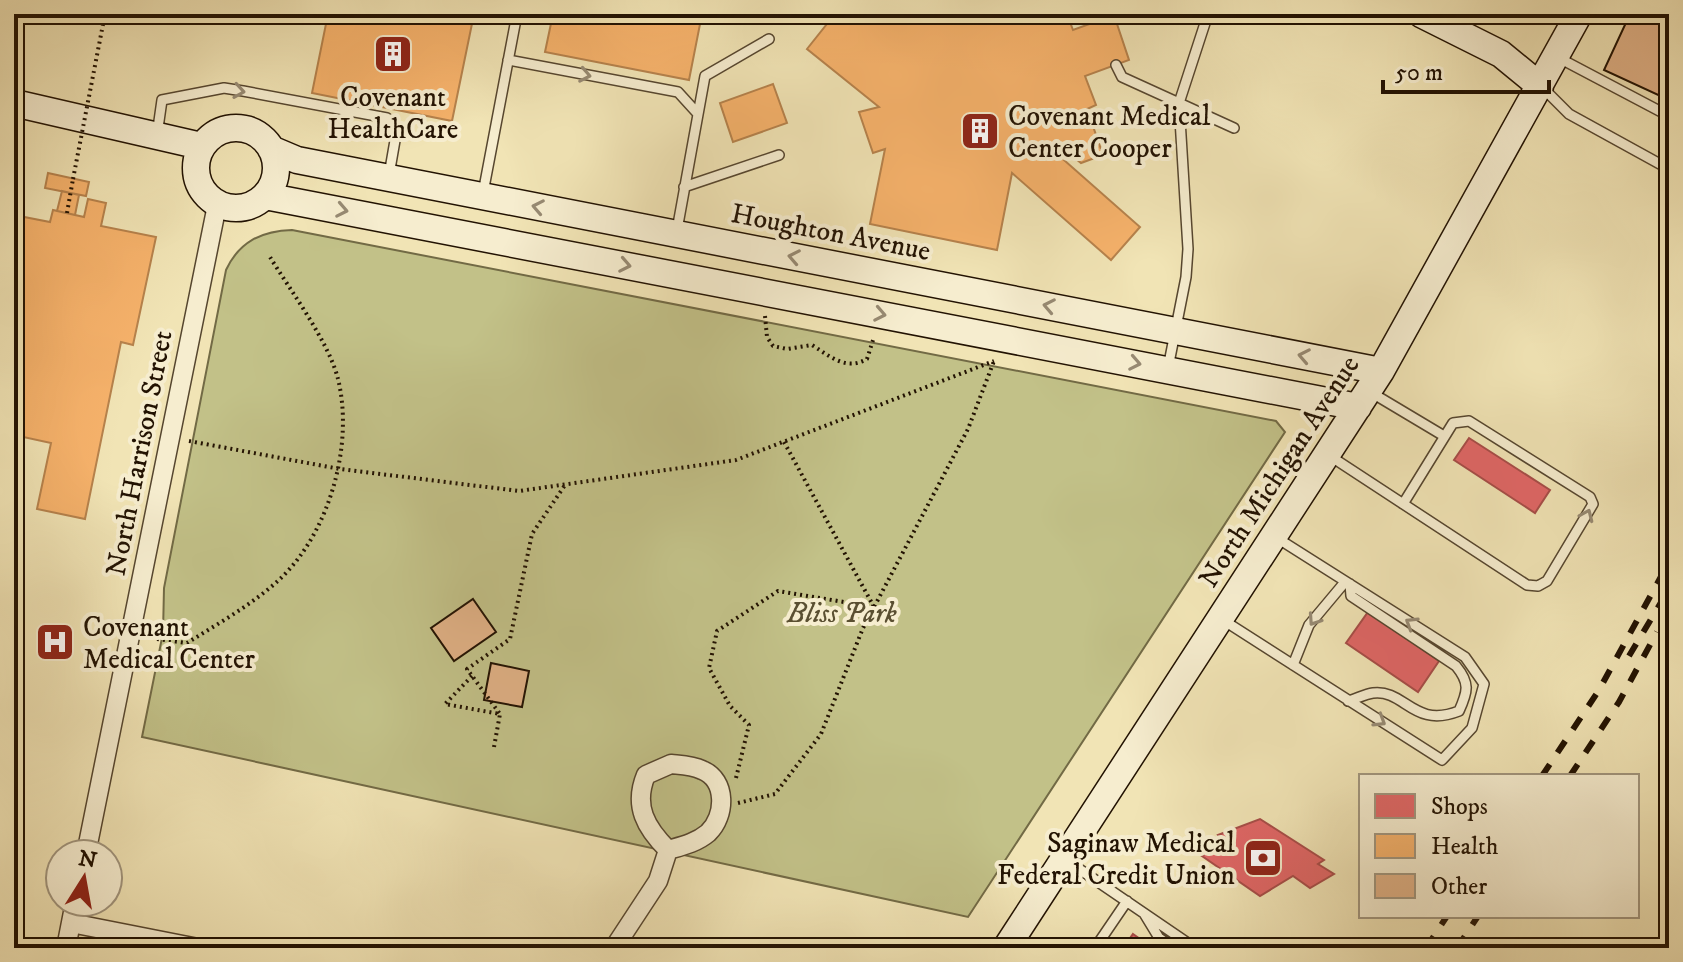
<svg xmlns="http://www.w3.org/2000/svg" width="1683" height="962" font-family="'IM FELL DW Pica',serif">
  <rect width="100%" height="100%" fill="#f1e4b5"/>
  <filter id="stains"><feTurbulence type="fractalNoise" baseFrequency=".0025" numOctaves="4"/><feColorMatrix values="0 0 0 0 .2 0 0 0 0 .09 0 0 0 0 .02 0 0 0 .5 -.17"/></filter>
  <radialGradient id="worn" r=".72"><stop offset=".6" stop-color="#630" stop-opacity="0"/><stop offset="1" stop-color="#630" stop-opacity=".3"/></radialGradient>
  <path fill="#c2c188" stroke="#726a45" stroke-width="2" d="M292,230l984,191 9,11 -317,485 -826,-180 21,-104 1,-45 62,-318c13,-28 35,-39 66,-40z"/>
  <path fill="#e06666" stroke="#a74d48" stroke-width="2" d="M1469,438l81,52 -15,23 -81,-53z
    M1368,612l71,49 -21,31 -72,-49z
    M1260,819l64,41 -6,4 16,10 -24,14 -17,-12 -33,20 -58,-40 22,-14 -6,-7z
    M1133,934l20,14h-30z"/>
  <path fill="#f6b26b" stroke="#b6824c" stroke-width="2" d="M328,14h146l-22,107 -140,-28z
    M553,14h149l-13,66 -144,-28z
    M830,14h237l6,16 41,-15 15,45 -44,16 11,29 -9,4 16,46 -22,8 -17,-14 -8,4 84,74 -29,33 -99,-87 -15,77 -127,-26 15,-75 -12,4 -14,-41 20,-5 -72,-58 27,-34z
    M773,84l14,39 -54,19 -13,-39z
    M48,173l41,9 -3,14 -41,-8z
    M62,191l17,4 -4,20 -18,-4z
    M88,199l18,4 -5,23 55,11 -23,108 -12,-3 -36,177 -48,-10 14,-66 -37,-8v-220l36,7 3,-12 31,7z"/>
  <path fill="#e0b186" stroke="#221202" stroke-width="2" d="M1630,14h39v86l-65,-30z
    M473,599l23,33 -42,29 -23,-33z
    M491,663l38,8 -7,36 -38,-7z"/>
  <g fill="none" stroke-linecap="round" stroke-linejoin="round">
    <defs>
      <path id="lane" d="M1102,19v-5
        M1559,58l110,58
        M508,60l170,32 20,22
        M1116,65l6,12 112,51
        M1543,88l26,26 100,55
        M157,135l5,-35 62,-12 19,3 144,27 10,11 -8,46
        M684,187l95,-32
        M483,193l34,-179
        M677,230l28,-154 64,-37
        M1168,368l18,-91 2,-28 -9,-146 29,-89
        M1372,393l72,43
        M1327,454l200,131 11,1 9,-5 46,-77 -3,-7 -121,-76 -16,2 -50,81
        M1223,620l219,140 30,-32 12,-44 -19,-27 -188,-119
        M1293,665l16,-40 36,-43
        M1348,701c8,-2 17,-7 25,-8 32,-4 40,36 86,18 9,-20 11,-28 -3,-45l-105,-70 -1,-12
        M1066,860l129,88
        M1145,915l14,23 14,10
        M1095,948l32,-47"/>
      <path id="street" d="M671,764c10,1 21,1 31,6 25,10 24,46 6,63 -12,10 -26,13 -40,17 -22,-22 -35,-44 -22,-75z
        M86,854l131,-649
        M71,923l127,25
        M66,948l9,-46
        M614,948l44,-67 10,-31"/>
      <path id="secondary" d="M1421,14l80,40 39,32
        M14,103l187,43
        M196 168a40 40 0 1 1 80 0a40 40 0 1 1-80 0Z
        M271,149l26,11 1084,211
        M265,196l1093,211
        M1006,948l375,-577 198,-357"/>
    </defs>
    <use href="#lane" stroke="#56462f" stroke-width="12"/>
    <use href="#street" stroke="#56462f" stroke-width="21"/>
    <use href="#secondary" stroke="#221202" stroke-width="29"/>
    <path stroke="#221202" stroke-width="4" stroke-dasharray="2 4" stroke-linecap="butt" d="M67,213l6,-34
      M765,316l2,21 6,9 14,3 25,-4c19,12 34,26 55,14l7,-22
      M189,441l151,28 179,22 217,-31 258,-99
      M784,442l90,165
      M157,639l30,4c32,-20 68,-40 95,-66 48,-47 72,-133 56,-198 -9,-37 -48,-89 -68,-122
      M472,676l-27,28 55,10 -33,-45 43,-30 22,-105 33,-49
      M494,747l6,-33
      M736,778l13,-53 -19,-19 -21,-38 8,-37 61,-40 96,16
      M738,803l37,-9 46,-60 42,-106 105,-199 26,-68"/>
    <use href="#lane" stroke="#f6edcf" stroke-width="9"/>
    <use href="#street" stroke="#f6edcf" stroke-width="18"/>
    <use href="#secondary" stroke="#f6edcf" stroke-width="26"/>
    <path stroke="#221202" stroke-width="6" stroke-dasharray="14 14" stroke-linecap="butt" d="M1629,656l40,-67
      M1542,776l57,-86 70,-128
      M1570,776l49,-74 38,-70
      M1426,948l21,-32
      M1457,948l21,-32"/>
    <path stroke="#221202" stroke-width="4" stroke-dasharray="2 4" stroke-linecap="butt" d="M73,179l32,-165"/>
  </g>
  <defs><path id="oneway-chevron" d="M-2-3.5L2.5 0L-2 3.5" fill="none" stroke-width="1.6" stroke-linecap="round" stroke-linejoin="round" transform="scale(2)"/></defs>
  <g stroke="#978a73">
    <use href="#oneway-chevron" transform="translate(585 75) rotate(11)"/>
    <use href="#oneway-chevron" transform="translate(239 91) rotate(9)"/>
    <use href="#oneway-chevron" transform="translate(538 207) rotate(-169)"/>
    <use href="#oneway-chevron" transform="translate(342 210) rotate(11)"/>
    <use href="#oneway-chevron" transform="translate(794 257) rotate(-169)"/>
    <use href="#oneway-chevron" transform="translate(625 265) rotate(11)"/>
    <use href="#oneway-chevron" transform="translate(1049 306) rotate(-169)"/>
    <use href="#oneway-chevron" transform="translate(880 314) rotate(11)"/>
    <use href="#oneway-chevron" transform="translate(1304 356) rotate(-169)"/>
    <use href="#oneway-chevron" transform="translate(1135 363) rotate(11)"/>
    <use href="#oneway-chevron" transform="translate(1587 515) rotate(-66)"/>
    <use href="#oneway-chevron" transform="translate(1314 620) rotate(124)"/>
    <use href="#oneway-chevron" transform="translate(1411 623) rotate(-148)"/>
    <use href="#oneway-chevron" transform="translate(1380 721) rotate(32)"/>
  </g>
  <defs>
    <symbol id="building-square" viewBox="-11 -11 22 22"><rect x="-9" y="-9" width="18" height="18" rx="4" fill="#8f2418" stroke="#f6edcf"/><path d="M-4-6H4V6H1V3H-1V6H-4ZM-2.5-4.3h1.7v1.8h-1.7ZM.8-4.3h1.7v1.8H.8ZM-2.5-1h1.7V.8h-1.7ZM.8-1h1.7V.8H.8Z" fill="#fff"/></symbol>
    <symbol id="hospital-square" viewBox="-11 -11 22 22"><rect x="-9" y="-9" width="18" height="18" rx="4" fill="#8f2418" stroke="#f6edcf"/><path d="M-5-5h3v3.5h4V-5h3V5h-3V1.5h-4V5h-3Z" fill="#fff"/></symbol>
    <symbol id="bank-square" viewBox="-11 -11 22 22"><rect x="-9" y="-9" width="18" height="18" rx="4" fill="#8f2418" stroke="#f6edcf"/><path d="M-6-4H6V4H-6ZM0-2.3a2.3 2.3 0 1 0 0 4.6a2.3 2.3 0 1 0 0-4.6Z" fill="#fff"/></symbol>
  </defs>
  <g fill-rule="evenodd">
    <use href="#building-square" x="371" y="32" width="44" height="44"/>
    <use href="#building-square" x="958" y="109" width="44" height="44"/>
    <use href="#hospital-square" x="33" y="620" width="44" height="44"/>
    <use href="#bank-square" x="1241" y="836" width="44" height="44"/>
  </g>
  <g text-anchor="middle" stroke-width="8" stroke-linejoin="round" paint-order="stroke">
    <g font-size="28" fill="#221202" stroke="#f6edcf" text-anchor="start">
      <text x="393" y="106" text-anchor="middle">Covenant<tspan x="393" dy="32">HealthCare</tspan></text>
      <text x="1008" y="125">Covenant Medical<tspan x="1008" dy="32">Center Cooper</tspan></text>
      <text x="83" y="636">Covenant<tspan x="83" dy="32">Medical Center</tspan></text>
      <text x="1235" y="852" text-anchor="end">Saginaw Medical<tspan x="1235" dy="32">Federal Credit Union</tspan></text>
    </g>
    <g font-size="28" fill="#221202" stroke="#f6edcf">
      <text transform="translate(831 231) rotate(11)" y="10">Houghton Avenue</text>
      <text transform="translate(138 453) rotate(-79)" y="10">North Harrison Street</text>
      <text transform="translate(1278 471) rotate(-57)" y="10">North Michigan Avenue</text>
    </g>
    <g font-size="28" font-style="italic" fill="#5a4f31" stroke="#f6edcf">
      <text x="842" y="622">Bliss Park</text>
    </g>
  </g>
  <rect width="1683" height="962" fill="none" stroke="#f1e4b5" stroke-width="48"/>
  <rect x="16" y="16" width="1651" height="930" fill="none" stroke="#221202" stroke-width="4"/>
  <rect x="24" y="24" width="1635" height="914" fill="none" stroke="#221202" stroke-width="2"/>
  <rect x="1359" y="774" width="280" height="144" fill="#f6edcf" stroke="#a1957d" stroke-width="2"/>
  <rect x="1375" y="794" width="40" height="24" fill="#e06666" stroke="#a1957d" stroke-width="2"/>
  <text x="1431" y="814" font-size="24" fill="#221202">Shops</text>
  <rect x="1375" y="834" width="40" height="24" fill="#f6b26b" stroke="#a1957d" stroke-width="2"/>
  <text x="1431" y="854" font-size="24" fill="#221202">Health</text>
  <rect x="1375" y="874" width="40" height="24" fill="#e0b186" stroke="#a1957d" stroke-width="2"/>
  <text x="1431" y="894" font-size="24" fill="#221202">Other</text>
  <g transform="translate(84 878) rotate(11)"><circle r="38" fill="#f6edcf" stroke="#a1957d" stroke-width="2"/>
  <path d="M0-6L14 30L0 20L-14 30Z" fill="#8f2418"/>
  <text y="-12" font-size="22" font-weight="bold" text-anchor="middle" fill="#221202">N</text>
  </g>
  <path d="M1383 80v12h166v-12" fill="none" stroke="#221202" stroke-width="4"/>
  <text x="1395" y="80" font-size="24" fill="#221202" stroke="#f6edcf" stroke-width="6" paint-order="stroke">50 m</text>
  <rect width="100%" height="100%" filter="url(#stains)"/>
  <rect width="100%" height="100%" fill="url(#worn)"/>
</svg>
